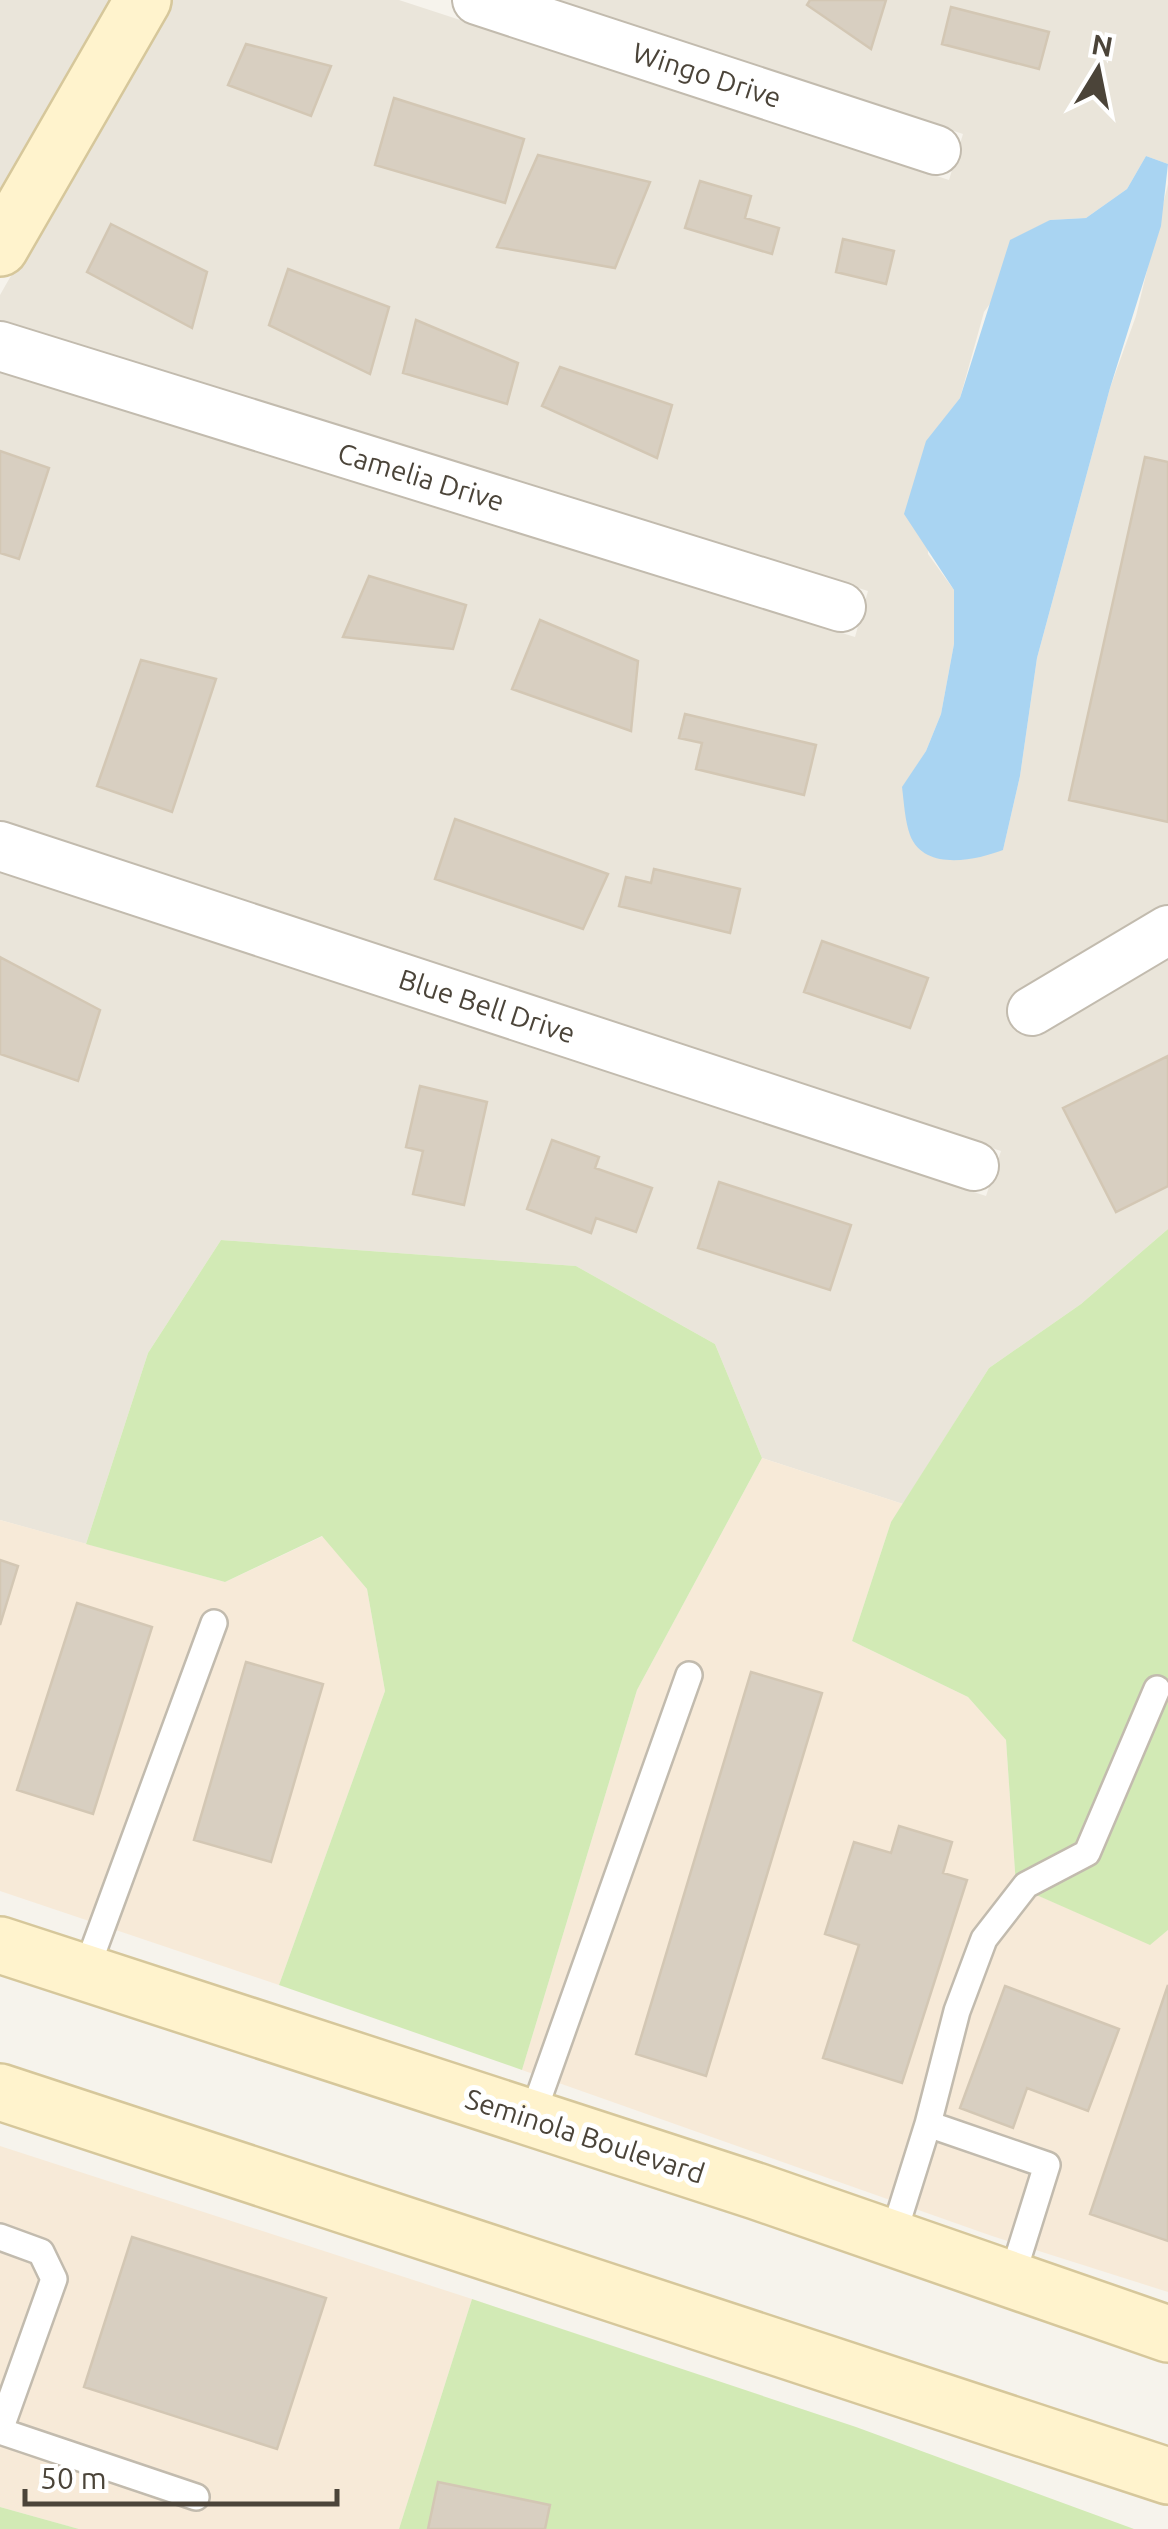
<svg xmlns="http://www.w3.org/2000/svg" width="1168" height="2529" font-family="Ubuntu,sans-serif">
  <rect width="100%" height="100%" fill="#f6f3ec"/>
  <path fill="#eae5da" d="M0,0h118l-118,205z
    M168,0h231l550,180 14,-46 -408,-134h613v164l-22,-8 -19,33 -41,29 -36,2 -66,92 -24,86 -34,44 2,112 26,36v54l-13,70 -15,37 -24,37 101,62 17,-74 17,-118 73,-270 26,-72 32,-132v1045l-87,75 -92,64 -86,136 -141,-46 -47,-114 -139,-78 -355,-26 -73,113 -62,191 -86,-24v-648l986,324 15,-45 -1001,-330v-449l855,265 13,-46 -868,-270v-26z"/>
  <path fill="#f7ead8" d="M762,1458l141,46 -12,18 -39,119 116,56 38,43 10,146 134,58 18,-14v362l-176,-56 -470,-166 115,-380z
    M0,1520l225,62 98,-46 44,53 18,102 -106,294 -279,-94z
    M0,2146l472,153 -73,230h-320l-79,-22z"/>
  <path fill="#d2eab5" d="M1168,1229v701l-18,15 -134,-59 -10,-146 -38,-43 -116,-56 39,-119 98,-154 92,-64z
    M221,1240l355,26 139,78 47,114 -125,232 -115,380 -243,-85 106,-294 -18,-102 -45,-53 -97,46 -139,-38 62,-191z
    M472,2299l384,128 278,102h-735z
    M0,2507l79,22h-79z"/>
  <path fill="#a9d4f2" d="M1146,156l22,8 -7,62 -51,162 -73,270 -17,118 -17,74c-26,10 -79,22 -93,-15 -5,-14 -6,-32 -8,-48l24,-36 15,-37 13,-70v-54l-50,-76 22,-73 34,-43 50,-158 40,-20 36,-2 41,-29z"/>
  <path fill="#d8cfc1" stroke="#d3c7b4" stroke-width="2.5" d="M810,0h76l-15,49 -64,-44z
    M951,7l98,25 -10,37 -97,-25z
    M246,44l85,22 -20,50 -83,-31z
    M394,98l130,41 -19,64 -130,-38z
    M538,155l112,27 -35,86 -118,-21z
    M700,181l51,15 -6,22 34,10 -7,26 -87,-26z
    M111,224l96,48 -15,56 -105,-56z
    M843,239l51,12 -8,33 -50,-12z
    M288,269l101,38 -19,67 -101,-49z
    M416,320l102,43 -11,41 -104,-31z
    M560,367l112,38 -15,53 -115,-52z
    M0,451l49,17 -30,91 -19,-6z
    M1145,457l23,5v360l-99,-22z
    M369,576l97,29 -13,44 -110,-12z
    M540,620l98,41 -7,70 -119,-42z
    M141,660l75,19 -44,133 -75,-26z
    M685,714l131,31 -12,50 -108,-26 6,-26 -23,-5z
    M455,819l153,55 -25,55 -148,-50z
    M654,869l86,20 -10,44 -111,-27 7,-29 25,6z
    M822,941l106,37 -18,50 -106,-36z
    M0,957l100,53 -22,71 -78,-27z
    M1168,1056v130l-52,26 -53,-104z
    M420,1086l67,16 -23,103 -51,-11 10,-43 -17,-4z
    M552,1140l47,17 -4,11 57,20 -16,44 -40,-14 -5,15 -64,-24z
    M719,1182l132,43 -21,65 -132,-42z
    M0,1560l18,6 -18,59z
    M77,1603l75,24 -59,187 -76,-24z
    M246,1662l77,22 -52,178 -77,-22z
    M751,1672l71,21 -116,383 -70,-22z
    M899,1826l53,16 -9,31 24,7 -65,203 -79,-25 36,-113 -34,-11 29,-92 37,11z
    M1168,1985v256l-78,-27z
    M1005,1986l114,43 -31,82 -61,-23 -14,40 -53,-20z
    M132,2237l194,61 -49,151 -193,-62z
    M438,2482l112,23 -5,24h-117z"/>
  <g fill="none" stroke-linecap="round" stroke-linejoin="round">
    <defs>
      <path id="lane" d="M85,1973l129,-350
        M531,2119l158,-444
        M928,2124l29,-113 27,-72 42,-54 61,-32 70,-164
        M0,2237l41,15 13,27 -54,151
        M892,2239l36,-115 119,41 -36,115
        M0,2431l196,66"/>
      <path id="street" d="M477,0l459,150
        M0,346l841,261
        M0,846l974,320
        M1032,1011l136,-81"/>
      <path id="secondary" d="M0,248l143,-248
        M0,1945l756,246 412,143
        M0,2092l1168,384"/>
    </defs>
    <use href="#lane" stroke="#c2bbae" stroke-width="30"/>
    <use href="#street" stroke="#c2bbae" stroke-width="52"/>
    <use href="#secondary" stroke="#d6c79b" stroke-width="60"/>
    <use href="#lane" stroke="#fff" stroke-width="25"/>
    <use href="#street" stroke="#fff" stroke-width="48"/>
    <use href="#secondary" stroke="#fff3cd" stroke-width="55"/>
  </g>
  <g text-anchor="middle" stroke-width="10" stroke-linejoin="round" paint-order="stroke">
    <g font-size="28" fill="#4b4439" stroke="#fff">
      <text transform="translate(707 75) rotate(18)" y="10">Wingo Drive</text>
      <text transform="translate(421 477) rotate(17)" y="10">Camelia Drive</text>
      <text transform="translate(487 1006) rotate(18)" y="10">Blue Bell Drive</text>
      <text transform="translate(585 2136) rotate(18)" y="10">Seminola Boulevard</text>
    </g>
  </g>
  <g transform="translate(1098 70) rotate(10)" stroke="#ffffff" stroke-width="8" paint-order="stroke">
  <path d="M0-8L18 38L0 25L-18 38Z" fill="#4b4439"/>
  <text y="-15" font-size="28" font-weight="bold" text-anchor="middle" fill="#4b4439">N</text>
  </g>
  <path d="M25 2489v15h312v-15" fill="none" stroke="#4b4439" stroke-width="5"/>
  <text x="40" y="2489" font-size="30" fill="#4b4439" stroke="#ffffff" stroke-width="8" paint-order="stroke">50 m</text>
</svg>
